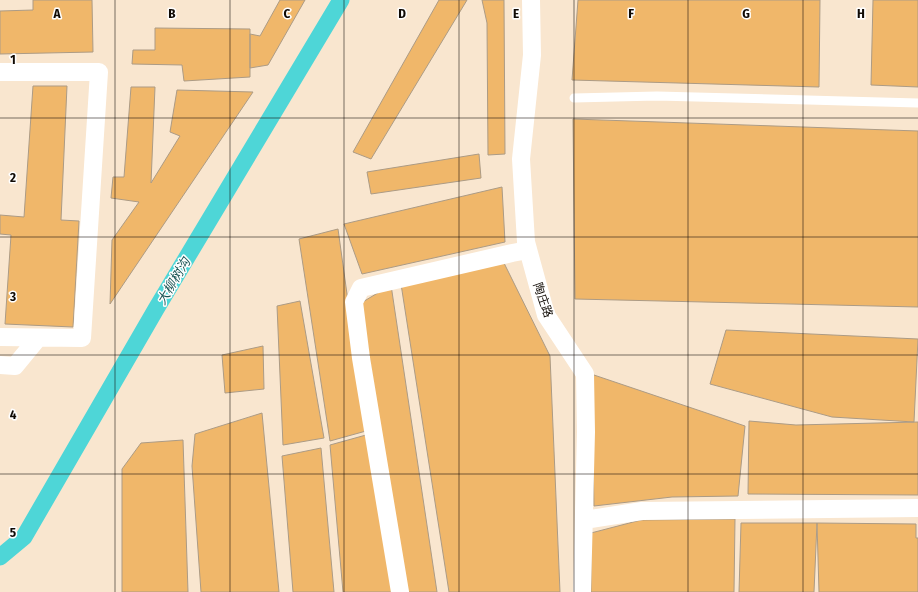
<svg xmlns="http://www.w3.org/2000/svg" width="918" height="592" font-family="'Fira Sans Condensed','Noto Sans SC',sans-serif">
  <rect width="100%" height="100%" fill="#f9e6cf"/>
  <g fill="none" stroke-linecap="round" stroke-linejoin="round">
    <path stroke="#4ed6d7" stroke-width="17" d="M0,557l24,-20 132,-228 185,-309"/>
  </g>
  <path fill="#f0b76a" stroke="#ac9b85" d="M33,0h59l1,52 -93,2v-43l33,-1z
    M280,0h25l-37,65 -18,3v-34l10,2z
    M439,0h28l-96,159 -18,-7z
    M482,0h22v2l1,152 -17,1 -1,-132z
    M578,0h242l-1,87 -247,-7z
    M873,0h45v87l-47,-2z
    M155,28l95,1v48l-66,4 -2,-16 -50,-1 1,-14h22z
    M33,86h34l-6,134 18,1 -6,106 -68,-3 6,-89 -11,-1v-19l24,2z
    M131,87h24l-4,96 29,-47 -10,-4 7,-42 76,2 -143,212 2,-64 27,-38 -28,-4 2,-21h11z
    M573,119l345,12v176l-343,-8z
    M479,154l2,24 -110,16 -4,-22z
    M502,187l3,55 -143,32 -18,-50z
    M338,229l28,202 -36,10 -31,-202z
    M504,263l46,93 10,236h-111l-48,-308z
    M391,285l46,307h-32l-44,-289z
    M300,301l24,137 -41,7 -6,-139z
    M726,330l192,9 -4,83 -82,-5 -122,-33z
    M263,346l1,43 -39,4 -3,-38z
    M591,374l154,52 -7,70 -66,1 -78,9z
    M262,413l17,179h-78l-9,-126 3,-32z
    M749,421l47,4 122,-3v73l-170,-1z
    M366,435l30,157h-53l-13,-147z
    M183,440l5,152h-66v-123l19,-26z
    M321,448l13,144h-41l-11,-136z
    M735,519l-1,73h-143v-59l50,-13z
    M741,523h76l-3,69h-75z
    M817,523l99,1v14h2v54h-99z"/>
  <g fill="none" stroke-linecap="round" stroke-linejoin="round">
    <path stroke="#fff" stroke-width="9" d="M574,98l83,-2 261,7"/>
    <path stroke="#fff" stroke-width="18" d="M531,0l1,55 -11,104 5,83 20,73 39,59 1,58 -4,160
      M0,72h99l-17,266 -82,-1
      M0,365l15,1 23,-28
      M584,520l58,-9 276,-3
      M400,592l-39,-234 -7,-56 7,-14 151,-35 16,-3"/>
  </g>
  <path fill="none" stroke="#100a04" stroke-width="1" stroke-opacity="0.55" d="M115,0v592M230,0v592M344,0v592M459,0v592M574,0v592M688,0v592M803,0v592M0,118h918M0,237h918M0,355h918M0,474h918"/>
  <g text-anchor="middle" stroke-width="3" stroke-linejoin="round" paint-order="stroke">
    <g font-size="12" fill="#100a04" stroke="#fff">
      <text transform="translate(543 300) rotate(71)" y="4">陶庄路</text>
    </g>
    <g font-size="13" font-style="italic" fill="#1c5555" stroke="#fff">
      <text transform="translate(173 281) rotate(-59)" y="5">大柳树沟</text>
    </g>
  </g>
  <g font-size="13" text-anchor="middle" font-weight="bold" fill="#100a04" stroke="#fff" stroke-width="3" stroke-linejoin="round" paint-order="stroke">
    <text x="57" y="18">A</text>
    <text x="172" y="18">B</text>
    <text x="287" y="18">C</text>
    <text x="402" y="18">D</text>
    <text x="516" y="18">E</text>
    <text x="631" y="18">F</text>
    <text x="746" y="18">G</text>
    <text x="861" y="18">H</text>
    <text x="13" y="64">1</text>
    <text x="13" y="182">2</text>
    <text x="13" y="301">3</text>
    <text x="13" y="419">4</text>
    <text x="13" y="537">5</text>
  </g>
</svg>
